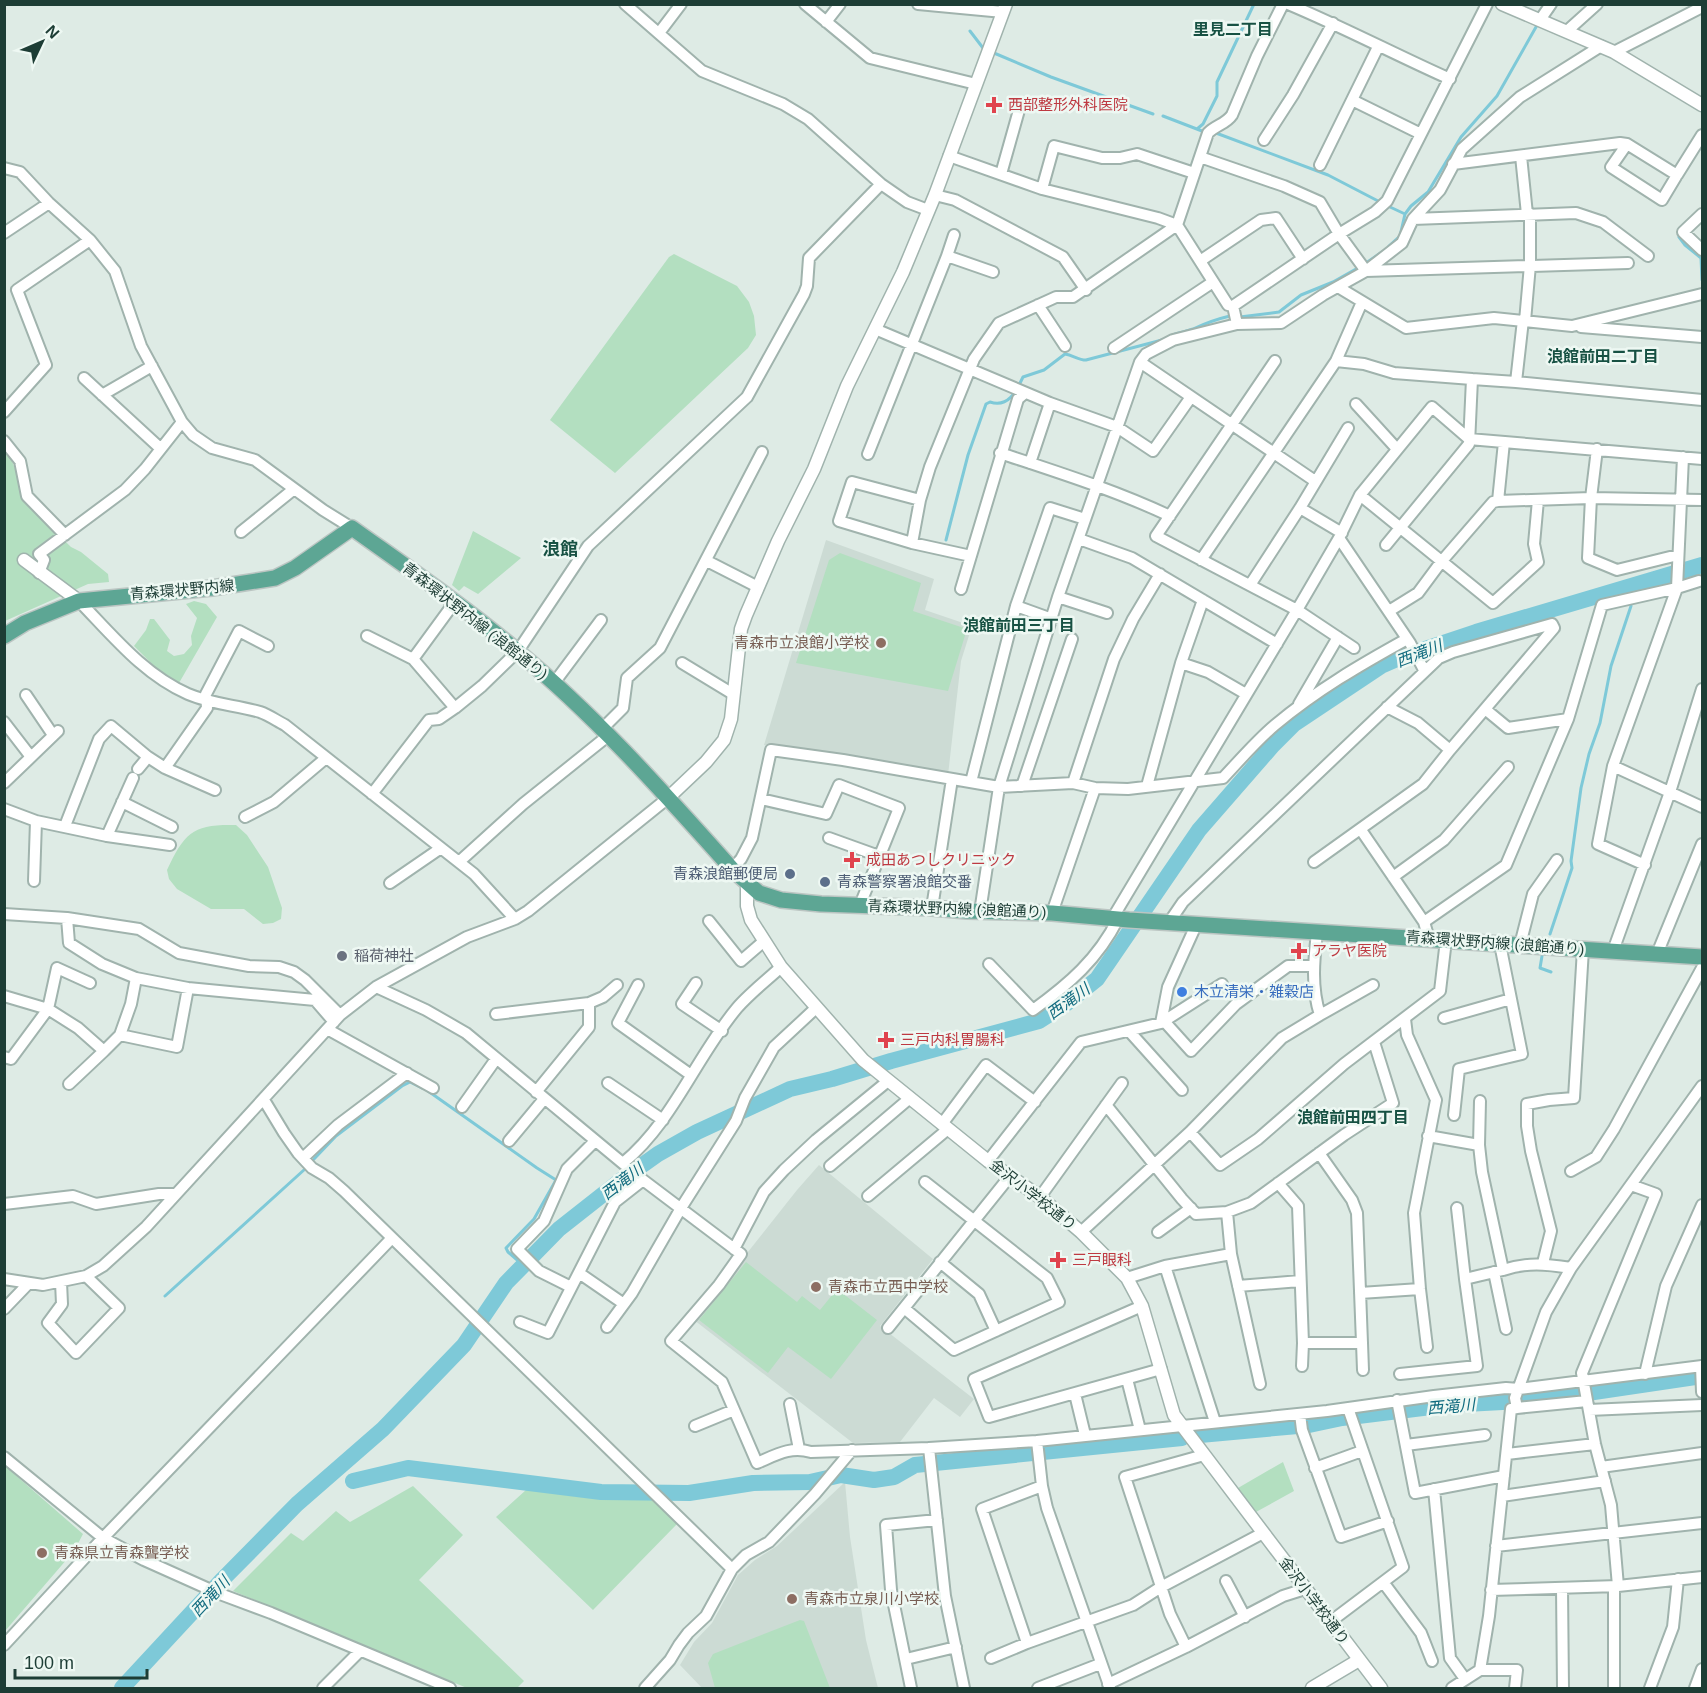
<svg xmlns="http://www.w3.org/2000/svg" width="1707" height="1693" font-family="Helvetica,'Noto Sans JP',sans-serif">
  <rect width="100%" height="100%" fill="#deebe5"/>
  <path fill="#ccdbd4" d="M826,540l108,39 -9,31 47,16 -11,35 -13,114 -184,-30z
    M819,1165l114,94 -53,67 94,73 -14,18 -26,-19 -34,44 -47,1 -159,-123 103,-130z
    M845,1482l5,55 16,103 12,48h-176l-22,-23 14,-23 18,-19 26,-48 17,-15 22,-14z"/>
  <path fill="#b3dfc0" d="M674,254l63,32 12,16 5,14 2,19 -8,13 -133,125 -65,-53 119,-163z
    M5,450l7,11 5,13 4,24 50,49 10,5 27,22 1,8 -21,2 -83,37z
    M473,531l48,27 -43,36 -14,-8 -5,5 -7,-6z
    M840,553l81,30 -8,28 54,18 -19,62 -152,-28 33,-103z
    M194,601l12,3 11,13 -38,66 -23,-15 -22,-22 12,-16 4,-11h4l16,21 -3,11 7,5 10,-2 8,-9 -1,-9 6,-18 -11,-14z
    M236,825l11,10 21,32 14,41 -1,11 -8,4 -10,1 -19,-15h-33l-34,-20 -8,-10 -2,-9c18,-38 26,-46 69,-45z
    M746,1262l51,40 5,-6 18,14 17,-21 40,31 -46,59 -43,-32 -20,26 -69,-53z
    M1283,1462l11,29 -38,21 -18,-24z
    M5,1466l78,68 -9,17 -69,80z
    M413,1486l50,49 -44,45 105,101 -7,7h-50l-234,-97 58,-58 12,8 33,-30 14,11z
    M526,1490l79,10h49l23,24 -84,86 -97,-93z
    M800,1620l4,1 26,67h-115l-7,-25 5,-9z"/>
  <g fill="none" stroke-linecap="round" stroke-linejoin="round">
    <path stroke="#7ec9d8" stroke-width="3" d="M1552,12l5,-8
      M970,31l13,17
      M994,53l57,24 102,37
      M1163,116l39,15
      M1197,129l6,-5 14,-28v-14l37,-78
      M1216,133l112,42 52,27
      M1390,207l15,7
      M1679,237l6,8 16,13 1,22
      M1389,246l11,-10 5,-22 6,-8 17,-14 33,-55 36,-41 39,-69
      M1366,263l16,-11
      M1240,317l39,-5 22,-17 32,-13 23,-13
      M1170,336c8,-4 16,-4 23,-7 13,-6 24,-10 37,-13
      M946,540l22,-85 18,-51 4,-2c18,6 26,-10 33,-25l21,-7 21,-16c8,1 13,6 21,6l76,-20
      M1626,587l2,6
      M1550,934l22,-66 -1,-7 10,-73 8,-34 11,-31 11,-57 20,-60
      M1542,956l-2,12 11,4
      M428,1091l109,77 19,12 -22,39 -28,29 2,4 15,13
      M314,1159l22,-23 66,-50 8,-4 12,6
      M165,1296l140,-127"/>
    <path stroke="#7ec9d8" stroke-width="16" d="M1200,1435l109,-10 33,-7 105,-13 93,-5 162,-24
      M353,1481l55,-13 193,24 88,1 64,-10 57,-1 31,-7 33,5 20,-3 21,-12 267,-27
      M122,1688l101,-109 74,-75 86,-75 81,-84 42,-62 53,-54 61,-48 38,-27 39,-22 93,-43 42,-10 59,-18 148,-40 28,-18 30,-24 102,-149 74,-85 21,-21 87,-58 23,-10 72,-24 226,-67"/>
    <defs>
      <path id="minor" d="M625,4l77,67 81,33 25,15 73,65 26,18 21,8
        M805,4l65,54 106,26
        M918,4l85,8
        M1288,4c55,23 108,51 162,75
        M1540,20l11,-16
        M826,22l14,-18
        M1567,31l30,-27
        M659,33l22,-29
        M1614,52l88,-45
        M1352,100l69,34
        M1264,140l29,-45 40,-72
        M1627,144l-16,23 51,33 15,-25
        M949,156l93,33 116,29 19,7 51,80 5,1 4,18
        M1521,156l6,58
        M1200,157l84,29 36,16 19,32 27,37
        M1453,164l167,-21 7,1 50,31 25,-40
        M1320,165l58,-118
        M4,168l16,4 29,31 41,37 25,31 26,75 41,76 11,13 19,13 43,12 68,50 29,18
        M1001,174l20,-71
        M1042,189l12,-43 48,12h18l17,-4 57,19
        M935,195l20,5 108,57 23,33
        M1702,214l-19,18 19,18
        M1413,219l163,-6 27,9 45,34
        M4,233l45,-30
        M947,256l7,-21
        M1200,261l61,-41 15,-2 27,41
        M1366,271l262,-8
        M1338,287l68,41 88,-10 78,8 130,-32
        M1038,305l27,41
        M1233,306l106,-72 36,-22 12,-11 100,-197
        M1525,321l5,-56v-51
        M1581,327l121,10
        M875,329l175,74 67,24 36,24 38,-54
        M1114,348l99,-66
        M1275,361l-119,175 141,74 57,38
        M1336,361l28,3 30,9 78,6
        M1140,362l175,119
        M84,378l76,70
        M1516,382l186,18
        M102,395l50,-29
        M1356,404l41,45
        M4,412l42,-47 -29,-75 73,-50
        M4,441l16,20 7,35 38,39
        M1504,442l-6,59 93,-3 111,2
        M1597,449l-6,49 -3,60 29,12 61,-15
        M1000,453c57,19 115,37 170,63
        M868,454l79,-198 46,16
        M1030,463l20,-60
        M1360,495l133,108 45,-41 -4,-18 4,-44
        M920,500l-68,-18 -13,39 73,22 59,13
        M1300,508l42,25
        M241,532l53,-43
        M1339,538l71,105 14,27
        M1079,539l53,19 145,86
        M912,543l8,-43 10,-33 44,-108 25,-36 57,-26h17l104,-72 31,-92c8,-8 18,-9 24,-18l25,-59 26,-52
        M1386,545l83,-101 3,-65 44,3 7,-62
        M1201,560l135,-199 26,-59
        M707,561l51,26
        M39,573l5,-13 -5,-6 86,-64 20,-21 37,-47
        M1250,585l50,-77 48,-80
        M961,589l57,-190 7,-6
        M1058,597l49,16
        M79,601c33,34 65,74 109,93 23,10 48,11 72,18 9,3 17,9 25,13l189,149 41,45
        M1016,606l36,13
        M1389,611l29,-18 23,-31 52,-60 5,-1
        M367,636l46,23 42,49
        M413,659l41,-56
        M682,663l51,31
        M1181,663l27,9 38,22
        M554,683l47,-63
        M26,695l27,40
        M1299,704l39,-67
        M1387,707l31,16 32,27
        M1485,709l23,19 60,-9
        M4,722l27,35
        M603,728l20,-20 4,-30 33,-30 102,-196
        M1613,766l89,41
        M138,769l10,-12
        M971,782l45,-176 34,-98 35,11
        M4,783l54,-52
        M1073,783l41,-124 19,-40 27,-45
        M1022,786l50,-147
        M1147,786l34,-123 22,-63
        M215,790l-50,-22 42,-60 -1,-14 33,-63 29,15
        M372,794l57,-74 10,-1 16,-11 27,-22 36,-35 70,-105 159,-149 57,-103 3,-8 2,-28 72,-74
        M761,799l65,15 13,-29 60,23 -39,97
        M122,802l50,25
        M4,809l32,12 71,15 63,9
        M245,817l29,-15 52,-44
        M65,826l34,-87 12,-13 37,31 17,11
        M1361,830l63,92
        M107,836l26,-58
        M829,838l50,18
        M460,861l63,-57 86,-69
        M1645,865l-47,-21 15,-78 64,-178 6,-131
        M732,869l9,-10 11,-21 19,-88 72,10 156,27 74,-4 22,5 33,1 95,-11c17,-18 33,-37 52,-53 42,-35 85,-60 132,-86
        M1393,877l51,-37 64,-73
        M34,881l2,-60
        M390,883l51,-35
        M932,908l20,-129
        M980,912l19,-125 59,-190 82,-235 6,-8 27,-14 64,-16 44,-1 42,-28 43,-24 36,-28 11,-24 27,-29 22,-41 58,-52 81,-51
        M1052,913l43,-125
        M4,914l63,4 72,11 40,24 70,13 30,1 15,5 11,8 35,35
        M1112,919l185,-309 42,-72 21,-43 72,-88 37,32 233,20
        M709,921l32,40 23,-20
        M1170,921l13,-19 256,-244 14,-6 99,-28 2,4 -104,122 -27,34 -109,78
        M1429,939l-5,-17 82,-57 62,-146 34,-114 75,-17 22,-7
        M1520,945l13,-51 24,-34
        M1613,951l57,-159 32,-103
        M1657,954l45,-110
        M989,964l44,46c36,-26 65,-51 85,-91
        M136,978l52,10 127,12 19,22
        M696,983l-14,21 40,27
        M638,985l-20,38 73,52
        M376,987l50,23 40,23 177,147 98,74 -22,31 -48,56 51,41 35,81c19,-8 33,-17 54,-11l118,-4 108,-7 290,-30 107,-15 72,-8 13,1 183,-23
        M4,996l44,13 30,19 26,23 16,-16 11,-31 5,-26 -34,-14 -33,-21 -2,-25
        M496,1014l93,-11 14,-6 14,-12
        M1320,1015l53,-30
        M1444,1018l67,-19
        M1405,1019l2,16 29,65 -22,113 6,76 7,58
        M1164,1021l27,30 45,-47 52,-38h26
        M1161,1023l61,-39
        M327,1029l106,59
        M1129,1031l53,59
        M120,1035l57,12 11,-59
        M4,1057l7,2 37,-50 9,-41 33,15
        M608,1083l55,37
        M69,1084l35,-33
        M536,1092l53,-65v-24
        M264,1100l20,33 14,20 14,15 17,10 15,13 388,378
        M1106,1105l76,94 14,15 31,-2 24,-9 93,-68 49,-32 -19,-61
        M462,1107l34,-48
        M1454,1115l5,-46 63,-15 -22,-110
        M942,1124l44,-59 49,37
        M1190,1132l30,33 38,-26 86,-75 96,-73 6,-51
        M1428,1136l51,9 3,27 21,98c24,-8 43,-6 68,-2
        M509,1141l35,-42
        M1479,1145l1,-44
        M303,1158l35,-33 69,-52
        M988,1161l93,-119 80,-19 7,-36 29,-64
        M623,1163c50,-41 73,-106 114,-155 13,-15 30,-28 44,-41
        M830,1166l80,-68
        M1571,1171l25,-14 18,-28 88,-161
        M1278,1183l20,23 5,137h59l-5,-130 -5,-13 -33,-47
        M868,1196l80,-67
        M1040,1197l82,-114
        M4,1204l69,-8 23,8 63,-10h17
        M1457,1208l8,71
        M1227,1212l4,42 29,130
        M1081,1232l109,-100 92,-94 38,-23c-9,-28 -6,-55 -3,-83
        M1158,1232l33,-24
        M734,1249l30,-57 20,-22 32,-30 72,-59
        M940,1262l39,32 17,37
        M1543,1263l8,-32 -20,-80 -4,-25v-22l22,-4 25,-2 9,-149
        M1165,1266l50,156
        M1494,1272l12,57
        M579,1273l45,31
        M1127,1278l38,-12 66,-12
        M4,1279l39,6 43,-9 17,-10 43,-39 194,-212 36,-28 91,-50 48,-18 13,-8 140,-113
        M61,1282l1,22 -14,19 28,30 43,-45 -33,-32
        M1238,1286l62,-5
        M571,1287l-32,-16 -22,-22 27,-28 23,-52 28,-28
        M1360,1293l60,-4
        M1142,1306l-168,73 15,38 172,-48
        M904,1308l50,42 105,-48 -12,-24 -122,-96
        M4,1309l25,-26
        M520,1322l28,11 67,-131 28,-22
        M607,1327l25,-34 49,-85 55,-87 9,-23 29,-51 42,-39
        M888,1328l122,-152
        M1362,1343l1,27
        M1302,1366l1,-23
        M1701,1366l1,26
        M1400,1374l77,-8 -12,-87 38,-9
        M1645,1374l21,-88 36,-81
        M1127,1379l13,51
        M1075,1394l10,41
        M1397,1400l18,93 89,-17
        M790,1404l9,45
        M1517,1408l70,-7
        M1589,1410l113,-5
        M1300,1414l2,16 39,107 47,-16
        M695,1426l39,-16
        M1037,1441l5,45 5,22 63,180
        M1406,1445l79,-10
        M929,1448l16,148 19,92
        M1507,1454l88,-10
        M4,1457l99,81 41,22 76,34 51,19 179,75
        M1601,1467l101,-14
        M1315,1468l47,-17
        M1042,1486l-60,23 45,134 106,-38 28,-18 102,-54
        M1434,1489l16,169 15,21
        M1502,1496l103,-15
        M1496,1546l206,-23
        M1226,1581l19,36
        M1383,1582l38,51 11,28
        M1614,1586v102
        M1618,1586l-7,-81 -16,-61 -13,-71 74,-179 -25,-9
        M1562,1588l1,100
        M1491,1590l127,-4 84,-9
        M1330,1622l73,-55 -55,-159
        M4,1645l99,-107 288,-299
        M1186,1647l-16,-33 -45,-137 79,-22
        M991,1658l36,-15
        M906,1659l50,-12
        M1480,1670h37l-2,18
        M1108,1684l78,-37 97,-51 22,-7
        M323,1688l37,-37
        M645,1688l25,-28 9,-15 9,-12 18,-17 26,-47 14,-14 23,-13 46,-48 37,-44
        M911,1688l-20,-98 -5,-65 51,-5
        M1038,1688l62,-24
        M1452,1688l28,-18 9,-54 22,-207 6,-1 -2,-10 31,-86 25,-44 131,-182
        M1650,1688l23,-61 5,-48
        M1695,1688l7,-19"/>
      <path id="tertiary" d="M1502,4l112,48 88,53
        M24,560l55,41
        M668,798l38,-36 18,-22 7,-21 10,-90 5,-14 32,-74 36,-72 33,-83 56,-114 32,-77 71,-191
        M747,884v22l4,14 30,47 82,93 125,101 52,36 41,35 46,46 15,28 32,109 207,273
        M1312,1688l47,-28"/>
      <path id="primary" d="M4,636l21,-13 54,-22 133,-13 63,-10 20,-10 57,-40c56,40 113,79 165,123 79,65 147,142 215,218l27,24 22,7 40,4 111,4 35,3 85,2 77,7 573,37"/>
    </defs>
    <use href="#minor" stroke="#a0b3ad" stroke-width="14"/>
    <use href="#tertiary" stroke="#a0b3ad" stroke-width="15"/>
    <use href="#primary" stroke="#bbc5c2" stroke-width="18"/>
    <use href="#minor" stroke="#fff" stroke-width="10"/>
    <use href="#tertiary" stroke="#fff" stroke-width="12"/>
    <use href="#primary" stroke="#5da694" stroke-width="15"/>
  </g>
  <g fill="#e0444e" stroke="#eef8f3" stroke-width="2">
    <path d="M991 96h6v6h6v6h-6v6h-6v-6h-6v-6h6z"/>
    <path d="M849 851h6v6h6v6h-6v6h-6v-6h-6v-6h6z"/>
    <path d="M1296 942h6v6h6v6h-6v6h-6v-6h-6v-6h6z"/>
    <path d="M883 1031h6v6h6v6h-6v6h-6v-6h-6v-6h6z"/>
    <path d="M1055 1251h6v6h6v6h-6v6h-6v-6h-6v-6h6z"/>
  </g>
  <g fill="#8d6e63" stroke="#eef8f3" stroke-width="2">
    <circle cx="881" cy="643" r="6"/>
    <circle cx="816" cy="1287" r="6"/>
    <circle cx="42" cy="1553" r="6"/>
    <circle cx="792" cy="1599" r="6"/>
  </g>
  <g fill="#5c6f8a" stroke="#eef8f3" stroke-width="2">
    <circle cx="790" cy="874" r="6"/>
    <circle cx="825" cy="882" r="6"/>
  </g>
  <circle fill="#6b7280" stroke="#eef8f3" stroke-width="2" cx="342" cy="956" r="6"/>
  <circle fill="#3f7fe0" stroke="#eef8f3" stroke-width="2" cx="1182" cy="992" r="6"/>
  <g text-anchor="middle" stroke-width="5" stroke-linejoin="round" paint-order="stroke">
    <g font-size="15" fill="#be3a42" stroke="#eef8f3" text-anchor="start">
      <text x="1008" y="110">西部整形外科医院</text>
      <text x="866" y="865">成田あつしクリニック</text>
      <text x="1312" y="956">アラヤ医院</text>
      <text x="900" y="1045">三戸内科胃腸科</text>
      <text x="1072" y="1265">三戸眼科</text>
    </g>
    <g font-size="15" fill="#1d3d35" stroke="#eef8f3">
      <text transform="translate(182 590) rotate(-5)" y="5">青森環状野内線</text>
      <text transform="translate(475 621) rotate(38)" y="5">青森環状野内線 (浪館通り)</text>
      <text transform="translate(957 909) rotate(2)" y="5">青森環状野内線 (浪館通り)</text>
      <text transform="translate(1495 943) rotate(4)" y="5">青森環状野内線 (浪館通り)</text>
      <text transform="translate(1033 1195) rotate(38)" y="5">金沢小学校通り</text>
      <text transform="translate(1314 1601) rotate(53)" y="5">金沢小学校通り</text>
    </g>
    <g font-size="15" fill="#785e54" stroke="#eef8f3" text-anchor="start">
      <text x="869" y="648" text-anchor="end">青森市立浪館小学校</text>
      <text x="828" y="1292">青森市立西中学校</text>
      <text x="54" y="1558">青森県立青森聾学校</text>
      <text x="804" y="1604">青森市立泉川小学校</text>
    </g>
    <g font-size="15" fill="#4e5e75" stroke="#eef8f3" text-anchor="end">
      <text x="778" y="879">青森浪館郵便局</text>
      <text x="837" y="887" text-anchor="start">青森警察署浪館交番</text>
    </g>
    <g font-size="15" fill="#5b616d" stroke="#eef8f3" text-anchor="start">
      <text x="354" y="961">稲荷神社</text>
    </g>
    <g font-size="15" fill="#366cbe" stroke="#eef8f3" text-anchor="start">
      <text x="1194" y="997">木立清栄・雑穀店</text>
    </g>
    <g font-size="16" font-weight="bold" fill="#175143" stroke="#eef8f3">
      <text x="1233" y="35">里見二丁目</text>
      <text x="1603" y="362">浪館前田二丁目</text>
      <text x="1019" y="631">浪館前田三丁目</text>
      <text x="1353" y="1123">浪館前田四丁目</text>
    </g>
    <g font-size="16" font-style="italic" fill="#116b7f" stroke="#eef8f3">
      <text transform="translate(1419 653) rotate(-21)" y="6">西滝川</text>
      <text transform="translate(1068 1001) rotate(-36)" y="6">西滝川</text>
      <text transform="translate(622 1181) rotate(-37)" y="6">西滝川</text>
      <text transform="translate(1451 1406) rotate(-5)" y="6">西滝川</text>
      <text transform="translate(210 1596) rotate(-47)" y="6">西滝川</text>
    </g>
    <g font-size="18" font-weight="bold" fill="#175143" stroke="#eef8f3">
      <text x="560" y="555">浪館</text>
    </g>
  </g>
  <rect width="1707" height="1693" fill="none" stroke="#1d3d35" stroke-width="12"/>
  <g transform="translate(42 42) rotate(46)" stroke="#eef8f3" stroke-width="4.5" paint-order="stroke">
  <path d="M0-4.5L10 22L0 15L-10 22Z" fill="#1d3d35"/>
  <text y="-9" font-size="16" font-weight="bold" text-anchor="middle" fill="#1d3d35">N</text>
  </g>
  <path d="M15 1669v9h132v-9" fill="none" stroke="#1d3d35" stroke-width="3"/>
  <text x="24" y="1669" font-size="18" fill="#1d3d35" stroke="#eef8f3" stroke-width="4.5" paint-order="stroke">100 m</text>
</svg>
